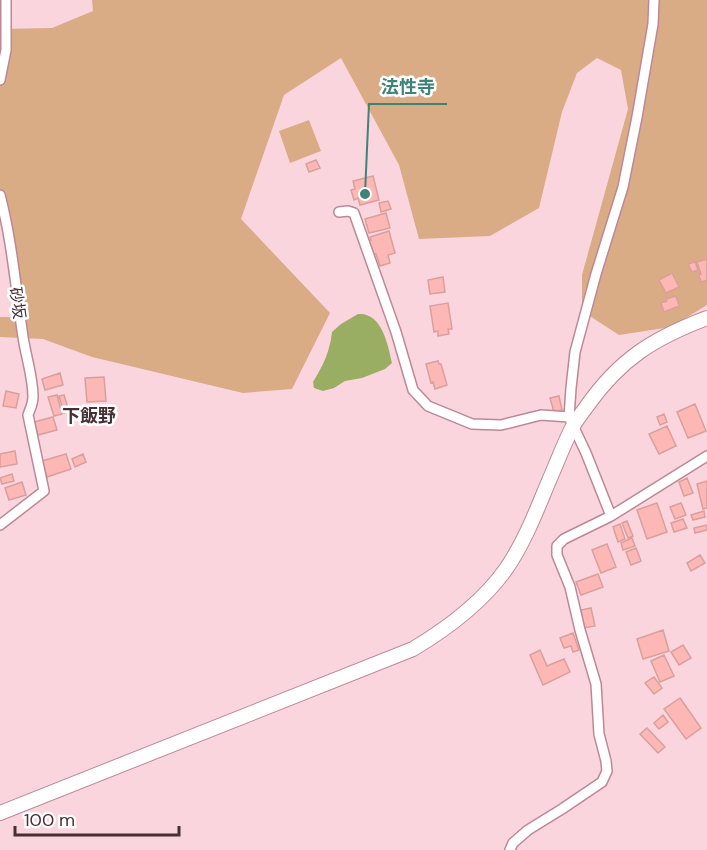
<svg xmlns="http://www.w3.org/2000/svg" width="707" height="850" font-family="'DM Sans','Noto Sans JP',sans-serif">
  <rect width="100%" height="100%" fill="#fad5de"/>
  <path fill="#d9ac86" d="M92,0h615v305l-36,22 -52,8 -37,-24v-36l46,-166 -7,-39 -24,-12 -20,15 -15,39 -23,96 -49,28 -71,3 -20,-74 -58,-107 -57,37 -43,124 89,94 -38,76 -49,4 -151,-36 -49,-18 -43,-2v-20h11l14,-8 -18,-108 -7,1v-173l52,-1 41,-17z
    M309,120l12,31 -31,12 -11,-32z"/>
  <path fill="#99ad63" d="M358,314c24,-2 30,31 34,49l-7,6 -23,9 -17,3 -11,7 -11,3 -9,-3 -1,-6c10,-16 17,-31 19,-50l9,-8z"/>
  <path fill="#fdb8b5" stroke="#da9f9c" stroke-width="1.5" d="M316,160l4,8 -11,4 -3,-8z
    M373,176l6,24 -19,5 -2,-7 -4,2 -3,-10 4,-1 -2,-8z
    M388,201l3,8 -10,3 -2,-9z
    M386,213l4,15 -21,5 -4,-14z
    M389,231l6,22 -7,2 2,8 -10,3 -4,-12 -3,1 -5,-14 3,-1 -1,-3z
    M707,259v21l-6,2 -2,-7 2,-1 -4,-12z
    M695,262l3,8 -6,2 -4,-8z
    M672,273l7,14 -13,6 -7,-13z
    M443,277l2,15 -15,2 -2,-14z
    M676,296l3,10 -15,6 -3,-9 6,-2 -1,-2z
    M448,303l4,26h-4l1,5 -11,2v-5l-4,1 -4,-26z
    M438,361l1,3h2l6,21 -12,4 -2,-7 -2,1 -5,-19z
    M60,373l3,12 -18,5 -3,-11z
    M104,377l2,24 -19,1 -2,-24z
    M6,391l13,3 -3,14 -13,-2z
    M57,395l5,19 -8,2 -6,-19z
    M64,395l5,16 -5,2 -5,-17z
    M559,396l3,14 -8,2 -4,-14z
    M695,404l11,27 -18,7 -11,-26z
    M664,414l3,8 -7,3 -3,-8z
    M53,417l4,13 -19,5 -4,-13z
    M667,426l9,20 -17,8 -10,-20z
    M15,451l2,13 -17,3v-13z
    M66,454l5,15 -24,8 -5,-16z
    M83,454l3,8 -11,5 -3,-8z
    M12,474l2,7 -12,3 -2,-6z
    M687,478l6,15 -9,3 -5,-14z
    M707,481v27l-4,1 -6,-25z
    M22,482l4,13 -17,5 -4,-12z
    M657,503l10,29 -20,7 -10,-29z
    M681,503l5,12 -11,4 -5,-12z
    M704,511l1,6 -12,3 -2,-5z
    M683,519l4,9 -13,4 -3,-9z
    M627,521l6,15 -5,2 -6,-15z
    M620,524l5,15 -7,3 -5,-15z
    M707,525v5l-12,3 -1,-5z
    M632,538l3,8 -12,4 -2,-7z
    M607,544l9,23 -15,6 -9,-23z
    M636,548l5,13 -10,4 -5,-13z
    M700,555l5,8 -14,8 -4,-8z
    M598,574l5,13 -22,8 -5,-13z
    M591,608l4,18 -11,2 -3,-18z
    M663,630l6,21 -26,8 -6,-20z
    M573,633l6,17 -6,2 -2,-6 -7,2 -4,-10z
    M683,645l8,13 -12,7 -8,-13z
    M540,650l7,16 17,-7 6,13 -27,13 -13,-30z
    M664,655l10,21 -14,6 -9,-21z
    M654,677l8,11 -8,6 -9,-11z
    M680,698l21,30 -15,11 -22,-30z
    M663,715l5,7 -9,7 -5,-6z
    M647,728l18,19 -7,6 -18,-19z"/>
  <g fill="none" stroke-linecap="round" stroke-linejoin="round">
    <defs>
      <path id="street" d="M0,80l6,-30v-50
        M0,195c12,46 16,95 23,142 3,20 10,40 10,60 0,7 -3,12 -5,18l16,76 -44,34
        M339,212l9,-1 6,2 42,119 17,58 15,16 44,18 29,1 40,-10 28,2
        M611,516l-25,-63 -17,-36 2,-29 4,-36 21,-78 27,-87 14,-70 16,-93 1,-24
        M510,850l3,-7 15,-13 34,-21 40,-27 5,-11 -1,-10 -7,-27 -3,-50 -16,-54 -10,-43 -13,-32v-9l7,-7 47,-23 96,-60"/>
      <path id="secondary" d="M0,813l413,-164c35,-21 69,-46 93,-80 18,-26 30,-57 42,-86 8,-18 15,-37 24,-55 4,-8 10,-15 15,-22 33,-47 67,-68 120,-88"/>
    </defs>
    <use href="#street" stroke="#bf8796" stroke-width="12"/>
    <use href="#secondary" stroke="#bf8796" stroke-width="16"/>
    <use href="#street" stroke="#fff" stroke-width="9"/>
    <use href="#secondary" stroke="#fff" stroke-width="14"/>
  </g>
  <g text-anchor="middle" stroke-width="5" stroke-linejoin="round" paint-order="stroke">
    <g font-size="16" fill="#472f36" stroke="#fff">
      <text transform="translate(18 303) rotate(82)" y="6">砂坂</text>
    </g>
    <g font-size="18" font-weight="bold" fill="#472f36" stroke="#fff">
      <text x="89" y="422">下飯野</text>
    </g>
  </g>
  <path fill="none" stroke="#3e8377" stroke-width="2" d="M365 194L369 104H447"/>
  <circle fill="#3e8377" stroke="#fff" stroke-width="2" cx="365" cy="194" r="6"/>
  <g font-size="18" text-anchor="middle" font-weight="bold" fill="#3e8377" stroke="#fff" stroke-width="5" stroke-linejoin="round" paint-order="stroke">
    <text x="408" y="93">法性寺</text>
  </g>
  <path d="M15 826v9h164v-9" fill="none" stroke="#472f36" stroke-width="3"/>
  <text x="24" y="826" font-size="18" fill="#472f36" stroke="#ffffff" stroke-width="4.5" paint-order="stroke">100 m</text>
</svg>
